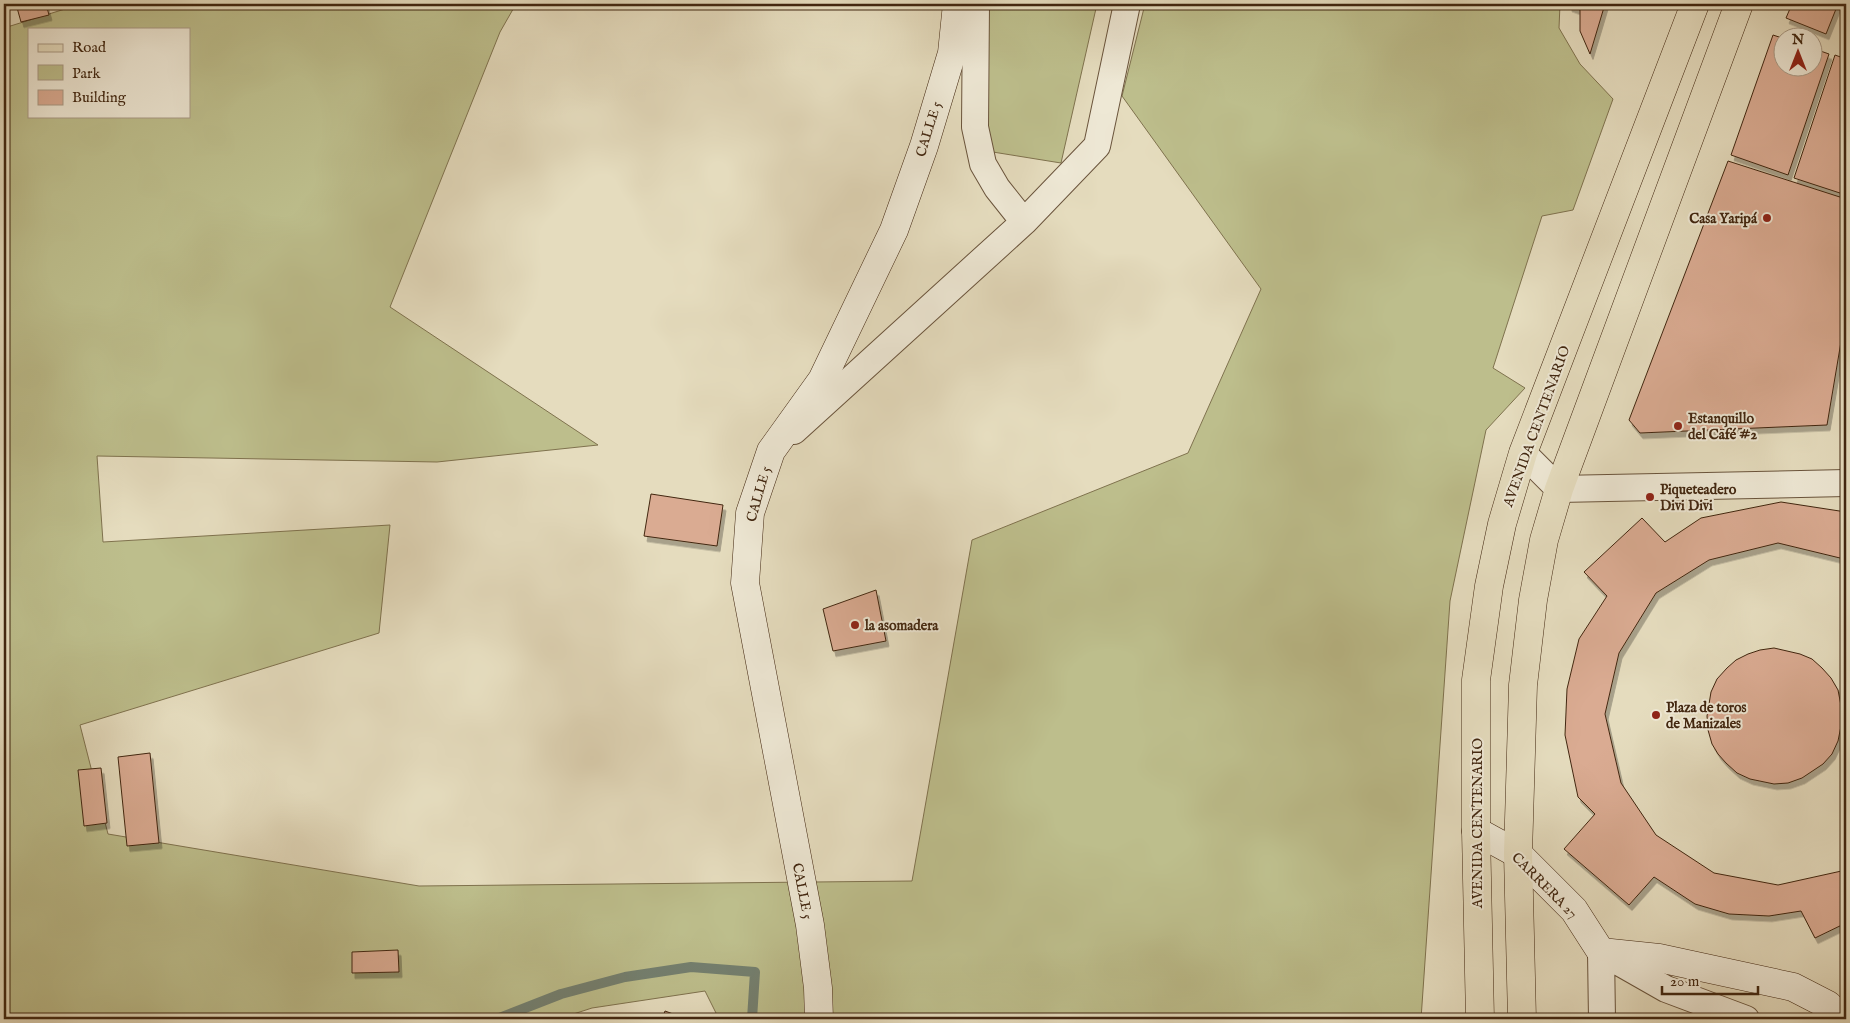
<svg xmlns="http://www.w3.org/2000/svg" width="1850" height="1023" font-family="'IM FELL English',serif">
  <defs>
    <filter id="shadow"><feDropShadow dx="3" dy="5.5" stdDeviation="0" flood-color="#0004"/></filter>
  </defs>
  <rect width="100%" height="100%" fill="#e5dcbe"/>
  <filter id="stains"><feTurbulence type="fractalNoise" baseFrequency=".004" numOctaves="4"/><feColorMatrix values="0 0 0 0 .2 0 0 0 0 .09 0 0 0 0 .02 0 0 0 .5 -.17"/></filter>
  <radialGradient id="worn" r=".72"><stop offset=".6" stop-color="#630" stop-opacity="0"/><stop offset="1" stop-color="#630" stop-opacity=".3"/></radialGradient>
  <path fill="#bdbe8c" stroke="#7f724e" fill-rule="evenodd" d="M81,4h435l-16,28 -110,275 208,138 -161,17 -340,-6 6,86 287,-17 -11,108 -299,92 28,109 311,52 493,-5 60,-341 216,-87 73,-164 -139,-193 23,-92h415l-1,24 21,36 33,35 -40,111 -31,6 -49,152 32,20 -39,42 -36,171 -29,418h-702l-14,-28 -113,17 -34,11h-554v-991zM29,29h160v87h-160z
    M970,4h127l-36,159 -93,-15z"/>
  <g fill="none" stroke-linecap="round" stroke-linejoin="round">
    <path stroke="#748070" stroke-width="10" d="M497,1019l64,-25 64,-17 66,-10 64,5 -3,47"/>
  </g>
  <path fill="#daab92" stroke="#412610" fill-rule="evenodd" filter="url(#shadow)" d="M16,4h30l3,11 -28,7z
    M1569,4h36l-15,50 -10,-23v-21l-11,-4z
    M1792,4h46l-12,30 -40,-16z
    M1773,35l9,3v30h30v-20l17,6 -41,121 -57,-20z
    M1835,55l11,4v136l-52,-17z
    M1728,161l118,38v113l-19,113 -187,8 -11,-13z
    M651,494l72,11 -6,41 -73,-10z
    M1781,502l65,10v411l-31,15 -14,-27 -32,5 -40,-2 -34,-10 -41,-27 -25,28 -65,-56 31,-35 -17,-17 -13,-62 2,-46 12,-50 28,-43 -23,-24 58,-54 23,24 36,-24z
    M1778,543l62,15 6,3v309l-68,15 -64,-12 -58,-38 -35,-52 -16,-69 14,-61 37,-60 53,-33zM1774,648l26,6 12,5 10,9 9,10 7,12 5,26 -5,25 -6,13 -9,10 -21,14 -14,5 -14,1 -24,-5 -13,-6 -11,-10 -8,-9 -6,-10 -4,-14 -1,-14 4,-24 6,-13 10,-11 9,-8 12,-6 12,-4z
    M876,590l10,51 -53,10 -10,-42z
    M150,753l9,90 -32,3 -9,-89z
    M101,768l6,55 -23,3 -6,-56z
    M398,950l1,22 -47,1v-21z
    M665,1011l19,7 2,1h-24z"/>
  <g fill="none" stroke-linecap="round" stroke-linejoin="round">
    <defs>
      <path id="street" d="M976,4l-1,123 8,37 14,24 27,34
        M794,431l230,-209 73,-76 30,-142
        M1523,453l36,36 287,-6
        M1601,952l65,37 80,30
        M1601,952l1,67"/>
      <path id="secondary" d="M1476,831l42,23 56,56 27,42 58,6 134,29 35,18 14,14
        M819,1019l-1,-31 -8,-63 -65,-342 5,-70 21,-62 51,-71 72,-150 30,-84 28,-93 5,-49"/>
      <path id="primary" d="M1480,1019l-4,-188v-151l13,-94 13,-62 21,-71 172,-449
        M1522,1019l-4,-165 5,-169 10,-85 11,-60 15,-51 180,-485"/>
    </defs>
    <use href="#street" stroke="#6a543c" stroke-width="28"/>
    <use href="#secondary" stroke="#412610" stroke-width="29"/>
    <use href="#primary" stroke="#412610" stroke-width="29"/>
    <use href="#street" stroke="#eee8d5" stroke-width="26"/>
    <use href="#secondary" stroke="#eee8d5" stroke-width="28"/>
    <use href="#primary" stroke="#e5dcbe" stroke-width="28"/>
  </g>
  <g fill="#8f2418" stroke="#eee8d5" stroke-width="2">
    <circle cx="1767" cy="218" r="5"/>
    <circle cx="1678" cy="426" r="5"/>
    <circle cx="1650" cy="497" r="5"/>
    <circle cx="855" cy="625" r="5"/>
    <circle cx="1656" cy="715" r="5"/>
  </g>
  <g text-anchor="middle" stroke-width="4" stroke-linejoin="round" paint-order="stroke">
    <g font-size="14" fill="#412610" stroke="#eee8d5">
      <text transform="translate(928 129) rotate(-73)" y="5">CALLE 5</text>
      <text transform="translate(1536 426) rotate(-70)" y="5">AVENIDA CENTENARIO</text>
      <text transform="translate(758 494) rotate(-74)" y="5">CALLE 5</text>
      <text transform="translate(1477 823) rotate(-90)" y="5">AVENIDA CENTENARIO</text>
      <text transform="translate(1545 885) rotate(45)" y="5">CARRERA 27</text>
      <text transform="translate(803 891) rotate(79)" y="5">CALLE 5</text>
    </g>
    <g font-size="14" font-weight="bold" fill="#412610" stroke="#eee8d5" text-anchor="start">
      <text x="1757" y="223" text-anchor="end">Casa Yaripá</text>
      <text x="1688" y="423">Estanquillo<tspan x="1688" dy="16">del Café #2</tspan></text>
      <text x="1660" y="494">Piqueteadero<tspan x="1660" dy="16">Divi Divi</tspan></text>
      <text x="865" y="630">la asomadera</text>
      <text x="1666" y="712">Plaza de toros<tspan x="1666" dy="16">de Manizales</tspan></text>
    </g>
  </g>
  <rect width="1850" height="1023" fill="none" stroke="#e5dcbe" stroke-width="20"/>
  <rect x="5" y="5" width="1840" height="1013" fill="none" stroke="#412610" stroke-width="2.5"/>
  <rect x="10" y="10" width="1830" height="1003" fill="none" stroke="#412610"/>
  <rect x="28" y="28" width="162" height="90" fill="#eee8d5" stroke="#a99a86"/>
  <rect x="38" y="44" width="25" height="8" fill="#e5dcbe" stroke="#a99a86"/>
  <text x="72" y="52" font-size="15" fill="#412610">Road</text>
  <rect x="38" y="65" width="25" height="15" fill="#bdbe8c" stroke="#a99a86"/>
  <text x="72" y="78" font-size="15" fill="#412610">Park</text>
  <rect x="38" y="90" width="25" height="15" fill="#daab92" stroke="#a99a86"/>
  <text x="72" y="102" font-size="15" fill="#412610">Building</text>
  <g transform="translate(1798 52)"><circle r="24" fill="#eee8d5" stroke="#a99a86"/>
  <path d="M0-4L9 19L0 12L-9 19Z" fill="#8f2418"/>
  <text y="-8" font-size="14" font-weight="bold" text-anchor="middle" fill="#412610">N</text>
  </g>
  <path d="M1662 986v8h96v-8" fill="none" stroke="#412610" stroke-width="2.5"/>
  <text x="1670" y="986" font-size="15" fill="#412610" stroke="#eee8d5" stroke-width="4" paint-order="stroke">20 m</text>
  <rect width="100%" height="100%" filter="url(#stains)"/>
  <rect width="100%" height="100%" fill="url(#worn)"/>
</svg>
